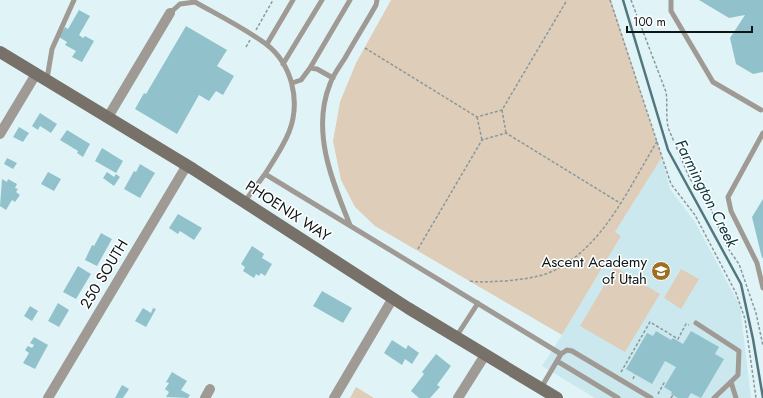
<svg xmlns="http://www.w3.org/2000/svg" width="763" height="398" font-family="Jost,sans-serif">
  <rect width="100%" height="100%" fill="#e0f4f8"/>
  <path fill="#cbe8ee" d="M662,157l8,32 25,33 45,84 11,92h-156l-53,-32 20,-31 59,-99 -6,-4z"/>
  <path fill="#decdb8" d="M391,0h220l51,157 -47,75 6,4 -59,99 -187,-109 -20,-19 -14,-27 -8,-39 7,-39 16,-39z
    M615,267l45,27 -35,58 -45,-26z
    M681,269l18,10 -18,30 -17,-11z
    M356,387l18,11h-24z"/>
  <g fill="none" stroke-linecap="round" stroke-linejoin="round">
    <path stroke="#52767d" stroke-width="2.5" d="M623,0l45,150 73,134 12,55 10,59"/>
  </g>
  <path fill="#91c2cb" d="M699,0h64v72l-10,2 -17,-10 -6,-26 15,-23 -16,3z
    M79,10l11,6 -11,19 4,3 2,-2 9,5 -12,21 -10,-5 4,-6 -11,-6 2,-3 -8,-5 6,-10 3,2z
    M186,26l41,24 -10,16 17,10 -11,19 -7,-4 -7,10 -10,-6 -22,39 -42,-25 9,-16 2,1z
    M40,113l17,11 -6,9 -11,-7 -2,4 -6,-4z
    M19,127l10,6 -6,9 -10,-5z
    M67,130l23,14 -7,13 -6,-4 1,-2 -18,-11z
    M102,148l21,13 -7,12 -21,-12z
    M7,158l10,5 -4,6 -9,-5z
    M140,164l15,9 -15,25 -16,-9 10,-18 2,1z
    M48,172l13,7 -7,12 -13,-7z
    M107,172l7,5 2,-3 4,3 -6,9 -11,-8z
    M2,179l5,3 1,-3 9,5 -2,4 3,1 -2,3 4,3 -5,7 -3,-2 -6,10 -6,-4z
    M763,199v59h-1l-10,-41z
    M178,214l24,14 -8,12 -14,-9 -2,3 -9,-6z
    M101,233l11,6 -15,27 -12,-6 7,-15 2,1z
    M252,246l12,8 -2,4 10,6 -7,12 -4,-3 -2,3 -3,-2 -2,4 -11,-7 2,-4 -4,-3z
    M78,266l13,8 -15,25 -13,-7z
    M322,291l30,17 -9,15 -30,-17z
    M58,303l11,7 -10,17 -11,-6z
    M30,306l8,5 -6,10 -8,-5z
    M143,308l8,5 2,-5 3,1 -10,18 -11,-6z
    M656,331l15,9 2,-2 10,6 8,-13 28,16 -4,7 9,5 -23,39 -10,-5 -3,5h-10l-7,-4 1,-2 -8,-5 12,-20 -11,-6 -13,23 -26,-15 21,-36 6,3z
    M34,337l14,8 -13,24 -12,-6 6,-10 -4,-3 3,-4 4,2 2,-3 -4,-2z
    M392,340l14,9 2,-4 11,8 -7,11 -7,-5 -3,6 -18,-12z
    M436,354l15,12 -14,19 3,2 -10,11h-11l-8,-7 13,-17 -2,-2z
    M172,372l15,9 -6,9 9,5 -2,3 -22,-1 3,-5 -4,-3 4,-6 -3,-1z
    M122,385l7,4 -6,9h-8z"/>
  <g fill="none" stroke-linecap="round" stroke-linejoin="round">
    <path stroke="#89989b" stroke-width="1.5" stroke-dasharray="3 2" stroke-linecap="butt" d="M610,0l61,184 24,31 41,78 9,26 11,79
      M631,0l35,92c2,12 -1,26 3,38l21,49 18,23 19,45 12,17 17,49 7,33
      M256,30l17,-30
      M246,47l4,-7
      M365,48l112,69 25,-7 65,-110
      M502,110l4,23
      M477,117l5,23
      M418,249l64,-109 24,-7 114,70
      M470,281c12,2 23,0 36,0 16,-2 32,-3 47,-10 51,-24 77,-86 105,-131
      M621,372l29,-50 28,17 8,-15 3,1
      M633,379l2,-5
      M658,394l6,-11 2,1
      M671,398l2,-3"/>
    <path stroke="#9f9a94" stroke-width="5" d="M671,0v11l42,71 48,28
      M170,13l10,-9 15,-2c23,13 49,26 71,42 26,20 35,57 23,88 -6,15 -15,28 -24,42
      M267,44l26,-44
      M283,64l39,-64
      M310,68l40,-68
      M47,79l5,-30 22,-49
      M292,83l9,-3 9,-12 7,1 16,9
      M763,133l-35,64 3,14 26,52 6,25
      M245,201l20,-27 296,180 -20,34
      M350,225c-18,-44 -39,-94 -20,-141 3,-9 10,-18 15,-26 10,-18 21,-35 31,-53l1,-5
      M696,323l43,28 -1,24 -24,23
      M456,337l22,-34
      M561,354l6,-4 5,1 79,47
      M557,361l61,37
      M731,382l5,16"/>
    <path stroke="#9f9a94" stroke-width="10" d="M108,117l62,-104
      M0,134l36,-60
      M48,398l139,-233
      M205,398l5,-9
      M334,398l59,-100
      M458,398l27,-43"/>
    <path stroke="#787169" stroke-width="12" d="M0,52l193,117 215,139 149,90"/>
  </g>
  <defs>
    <symbol id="school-disc" viewBox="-11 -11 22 22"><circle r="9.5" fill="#9e6e21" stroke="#fff"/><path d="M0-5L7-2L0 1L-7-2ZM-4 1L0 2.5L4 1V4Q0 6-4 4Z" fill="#fff"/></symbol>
  </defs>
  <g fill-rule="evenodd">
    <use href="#school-disc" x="650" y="260" width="22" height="22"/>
  </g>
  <g text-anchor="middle" stroke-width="3" stroke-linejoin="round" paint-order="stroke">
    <g font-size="15" fill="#0e1517" stroke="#fff">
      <text transform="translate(288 211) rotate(33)" y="5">PHOENIX WAY</text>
      <text transform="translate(104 274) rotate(-59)" y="5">250 SOUTH</text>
    </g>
    <g font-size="15" fill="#0e1517" stroke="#fff" text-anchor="end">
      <text x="647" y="267">Ascent Academy<tspan x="647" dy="17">of Utah</tspan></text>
    </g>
    <g font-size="16" font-style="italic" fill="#06373e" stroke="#fff">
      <text transform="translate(707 193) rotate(63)" y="6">Farmington Creek</text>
    </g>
  </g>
  <path d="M627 26v6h125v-6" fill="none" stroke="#0e1517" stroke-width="2"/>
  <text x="633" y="26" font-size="12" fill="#0e1517" stroke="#ffffff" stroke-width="3" paint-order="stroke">100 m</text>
</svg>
